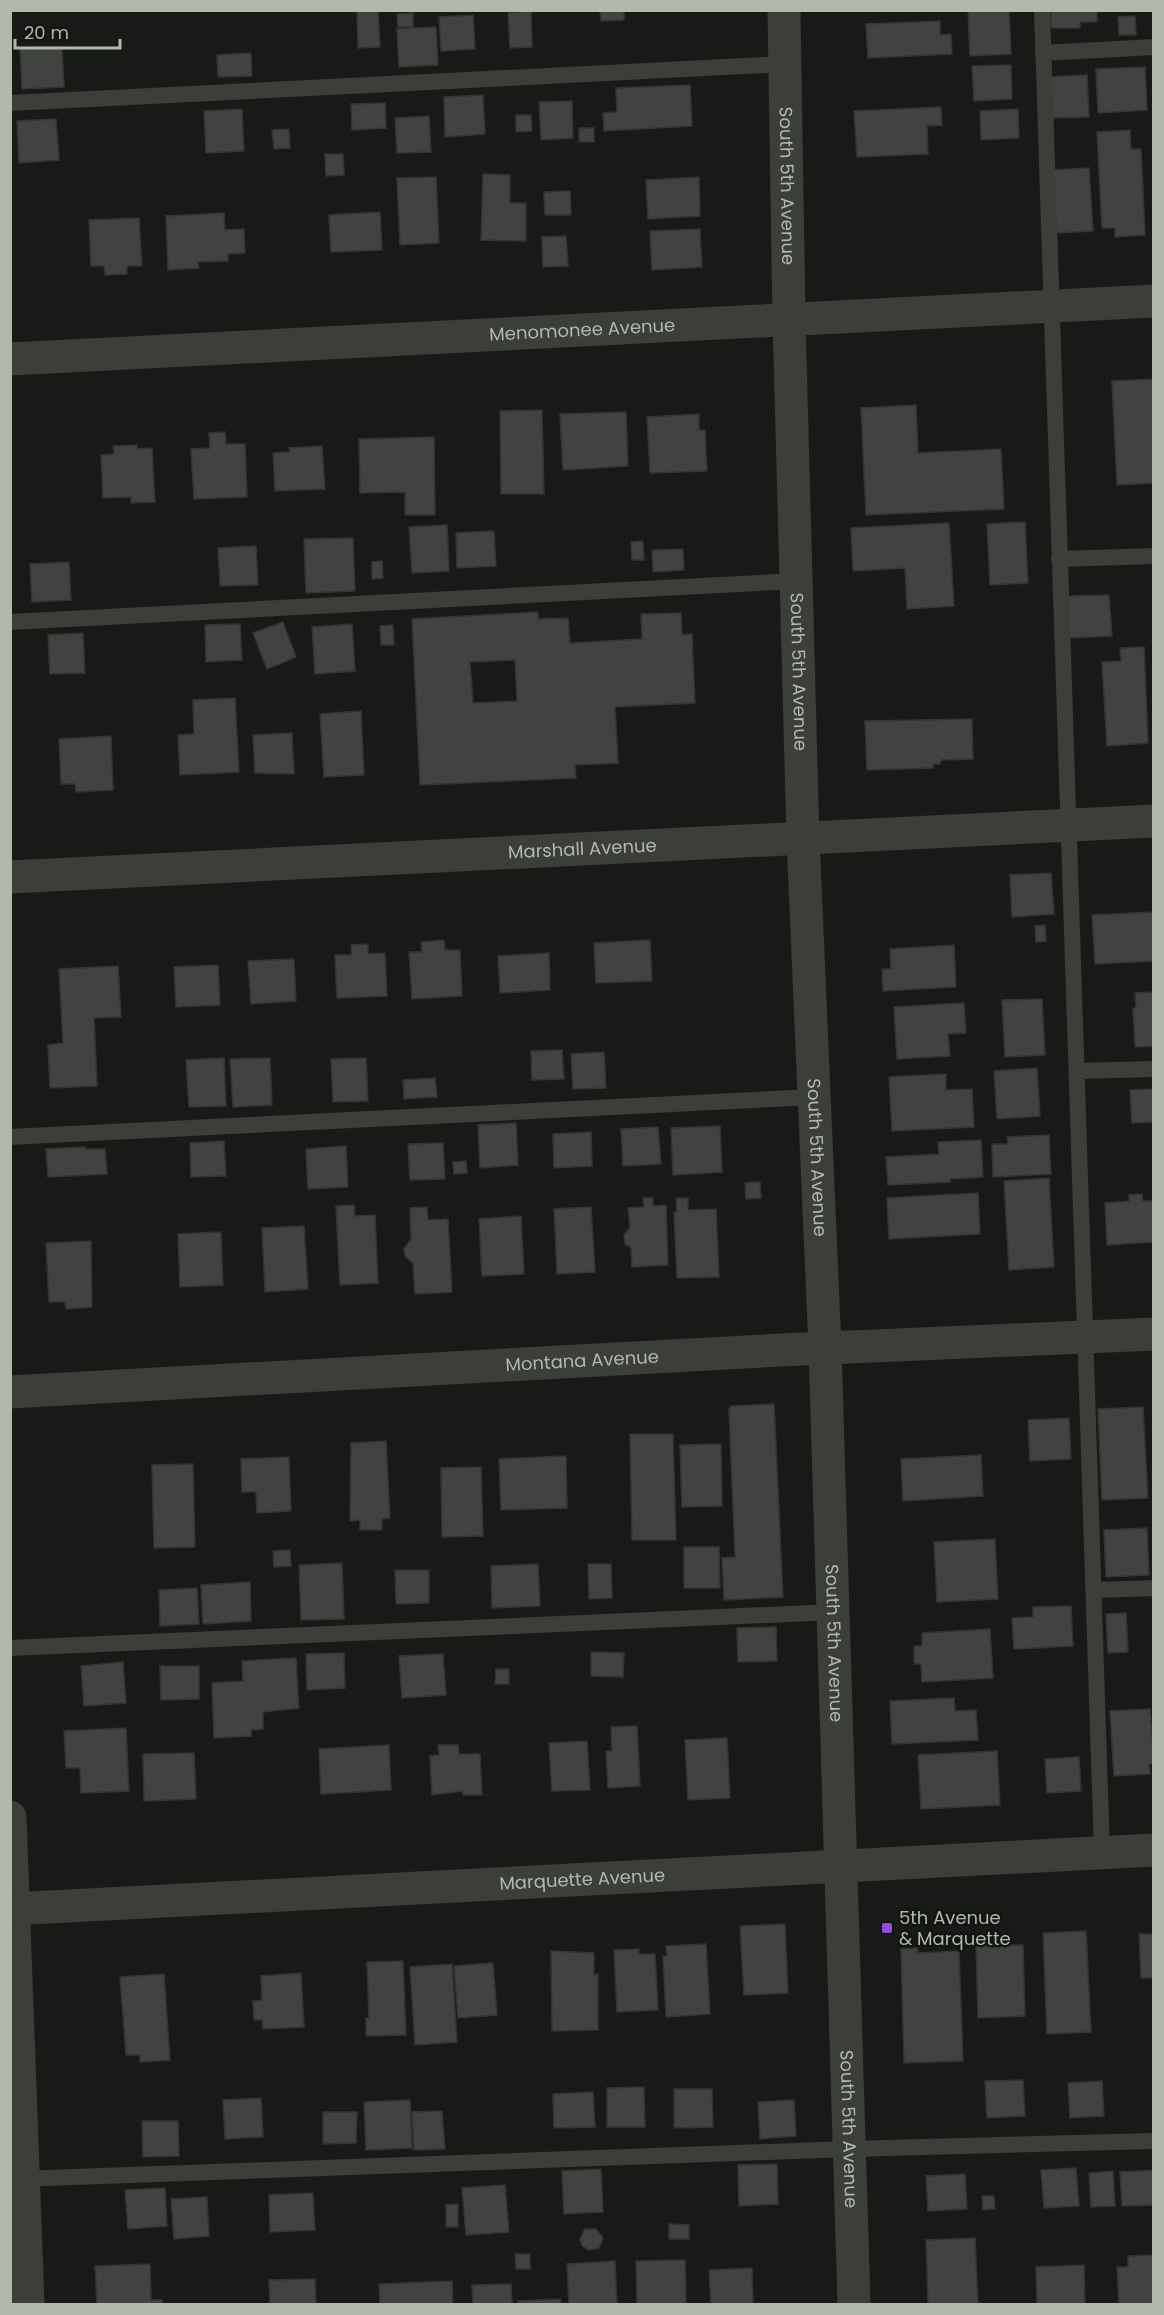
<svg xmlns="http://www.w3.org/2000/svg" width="1164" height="2315" font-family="Poppins,sans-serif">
  <rect width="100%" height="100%" fill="#181a18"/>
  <path fill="#404340" stroke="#333532" stroke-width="1.5" fill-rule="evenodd" d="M357,10h21l2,37 -22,1z
    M600,10h24v10l-23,1z
    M968,10h41l2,44 -41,2z
    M1051,10h46v12h-17v6h-29z
    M531,11l1,36 -22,1 -2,-35z
    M413,13v14h-15l-1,-13z
    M473,15l2,34 -34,2 -2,-34z
    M1135,16l1,19h-17l-1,-18z
    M940,21v14l11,-1 1,20 -84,4 -2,-34z
    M436,27l2,38 -39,2 -2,-38z
    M62,47l2,40 -42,2 -2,-41z
    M251,53l1,23 -34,1 -1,-22z
    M1011,65l1,34 -38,2 -2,-35z
    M1145,67l2,43 -49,3 -2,-44z
    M1087,75l2,42 -37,1 -3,-41z
    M690,85l2,41 -88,5 -1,-18 14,-1 -1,-24z
    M483,95l2,39 -40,3 -1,-40z
    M572,101l1,37 -32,2 -2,-38z
    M385,103l1,25 -34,2 -1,-26z
    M941,107l1,18 -15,1 1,28 -71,3 -3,-46z
    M242,109l2,42 -38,2 -2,-42z
    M1018,109l1,29 -38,2 -1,-29z
    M516,115h15l1,16 -16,1z
    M429,116l2,36 -34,1 -2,-35z
    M56,119l3,41 -40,3 -2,-42z
    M579,128h15v14h-15z
    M289,129l1,19 -16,1 -2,-19z
    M1130,130l1,19h10l4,86 -30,2v-9h-13l-5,-96z
    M325,154h18l1,21 -18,1z
    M1089,168l4,63 -37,2 -3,-63z
    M483,174l27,1v28h16v38l-45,-1z
    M436,177l3,66 -39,2 -3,-67z
    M699,177l1,39 -52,3 -2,-39z
    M570,191l1,24h-26l-1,-23z
    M380,212l2,38 -51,2 -2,-37z
    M224,213l1,17 19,-1 1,24 -17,1v7l-30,1 1,6 -31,2 -2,-54z
    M139,218l3,48h-15v8l-22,1 -1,-9h-13l-2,-46z
    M700,229l2,38 -50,3 -2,-39z
    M566,236l2,30 -25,1 -1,-30z
    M1154,379v104l-37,2 -5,-104z
    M916,405l2,48 83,-4 3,60 -138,6 -5,-107z
    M542,410l2,84h-43l-1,-83z
    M626,412l2,54 -65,4 -3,-56z
    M699,414v16h6l2,41 -57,2 -3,-56z
    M225,432l1,12h19l2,53 -53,2 -3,-50 19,-1 -1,-15z
    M434,437l1,78h-30v-23l-45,1 -1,-54z
    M137,445v4l15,-1 3,54 -24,1v-6l-28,1 -2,-43 13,-1 -1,-8z
    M322,446l3,43 -50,2 -2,-38 17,-1 -1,-4z
    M1025,522l3,61 -38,2 -3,-61z
    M949,523l5,83 -47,3 -2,-41 -52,3 -2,-43z
    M447,525l2,46 -37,2 -3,-46z
    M494,531l2,35 -39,2 -1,-35z
    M353,538l2,53 -49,2 -2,-54z
    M643,541l1,19h-12l-1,-18z
    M256,546l2,39 -38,1 -2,-38z
    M683,549l1,21 -31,2 -1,-22z
    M382,561l1,17 -11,1v-17z
    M69,562l2,38 -39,2 -2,-38z
    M1109,595l3,41 -43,2 -2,-42z
    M538,612v7l30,-1 2,25 72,-4 -1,-25 40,-1 1,22 10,-1 3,69 -80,4 3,56 -43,2 1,13 -156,7 -8,-166zM515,660l2,41 -44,2 -3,-41z
    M283,622l13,35 -29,12 -14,-36z
    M240,624l2,36 -36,2 -1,-37z
    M352,624l3,47 -40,3 -3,-47z
    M393,625l1,20h-13l-1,-19z
    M83,633l2,40 -35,1 -2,-39z
    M1144,647l4,96 -41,3 -5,-84 19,-1 -1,-13z
    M235,698l4,74 -59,3 -2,-40 16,-1 -1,-34z
    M361,711l3,64 -40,2 -4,-63z
    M972,719l1,40 -32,1 -1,4h-7v4l-66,2 -2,-49z
    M292,733l2,41 -39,-1 -2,-38z
    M111,736l2,54 -37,2 -1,-8h-14l-2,-45z
    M1051,873l3,41 -42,3 -2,-42z
    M1154,912v49l-59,3 -3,-49z
    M1045,925l1,16 -10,1 -1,-16z
    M444,940l1,10h15l2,46 -50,3 -3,-47h13l-1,-10z
    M650,940l2,41 -56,2 -2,-40z
    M368,944v10l17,-1 2,43 -50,2 -2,-43h17l-1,-10z
    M954,945l2,42 -73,4 -1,-22h9l-1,-20z
    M549,953l1,37 -50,3 -2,-37z
    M294,959l2,42 -45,3 -3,-43z
    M218,965l2,40 -44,2 -2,-40z
    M118,966l3,51 -27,1 3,68 -47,2 -2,-43 15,-2 -4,-74z
    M1154,992v54l-19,1 -2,-39h3l-1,-15z
    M1042,999l3,56 -40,2 -3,-57z
    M964,1003l2,30 -18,1 2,22 -53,3 -3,-52z
    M562,1050l2,29 -32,1 -1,-29z
    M604,1052l2,36 -33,1 -2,-35z
    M224,1058l2,48 -37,1 -3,-47z
    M270,1058l2,47 -39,2 -3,-48z
    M366,1058l2,43 -35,1 -2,-43z
    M1037,1068l3,48 -43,3 -3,-48z
    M946,1074v16l26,-1 2,38 -82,4 -3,-54z
    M435,1078l2,19 -33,2 -1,-19z
    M1154,1089v33l-22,1 -2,-33z
    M516,1123l2,42 -38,3 -2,-43z
    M720,1126l2,46 -49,3 -2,-47z
    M658,1127l3,37 -38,2 -2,-37z
    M591,1132l1,34 -38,2 -1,-34z
    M1049,1135l2,39 -58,3 -1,-33h16l-1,-7z
    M981,1140l2,37 -33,2v3l-62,3 -2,-28 53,-3 -1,-12z
    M224,1141l2,35 -35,1 -1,-34z
    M443,1143l2,36 -35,1 -2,-36z
    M346,1146l2,41 -40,2 -2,-40z
    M85,1147v2h20l2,25 -59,3 -2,-28z
    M466,1161l1,12 -13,1 -1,-12z
    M1049,1178l5,89 -45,3 -5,-89z
    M760,1182l1,16 -15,1 -1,-16z
    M978,1193l2,41 -91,5 -2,-41z
    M1142,1194l1,7h11v41l-47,3 -2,-42 24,-2v-6z
    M643,1198h10v8l13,-1 2,60 -36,2 -1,-19 -6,-4 -1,-9 6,-8 -2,-19 16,-1z
    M676,1198h12v12l28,-1 3,68 -42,1 -3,-66h3z
    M354,1205l1,11 20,-1 3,68 -38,2 -4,-79z
    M427,1207l1,13 20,-1 4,73 -37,2 -2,-31 -8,-7 -1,-7 7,-10 -1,-31z
    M591,1207l4,65 -38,2 -3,-65z
    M521,1216l3,58 -42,2 -3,-57z
    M304,1226l4,63 -43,3 -3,-64z
    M221,1232l2,53 -43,2 -2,-53z
    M91,1241l1,66 -26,2 -1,-7h-16l-3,-59z
    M774,1404l9,193 -59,3 -2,-42 13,-1 -6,-148 2,-3z
    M1143,1407l5,91 -46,2 -4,-91z
    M1069,1418l2,41 -41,2 -2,-41z
    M630,1434h43l3,106h-44z
    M386,1441l4,77 -8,1v11h-22v-10l-10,1 1,-78z
    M721,1444l1,62 -40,1 -2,-62z
    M981,1455l2,41 -80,5 -2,-42z
    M566,1456l1,52 -66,2 -2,-51z
    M289,1457l2,54 -34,2 -1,-21h-14l-1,-33z
    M193,1464l2,83 -41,1 -2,-83z
    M481,1467l2,69 -41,1 -1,-69z
    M1147,1528l2,47 -43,2 -2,-47z
    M995,1539l3,60 -61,3 -3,-60z
    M684,1547h35l1,41h-36z
    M290,1550l1,16 -17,1 -1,-16z
    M342,1563l2,56 -43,1 -2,-55z
    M538,1564l2,42 -48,2 -1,-42z
    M588,1564h23l1,34 -23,1z
    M395,1570h34v33l-33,1z
    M250,1582l1,39 -48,3 -2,-39z
    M197,1588l2,36 -39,2 -1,-36z
    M1071,1606l2,40 -59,3 -2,-31 21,-1v-10z
    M1126,1613l2,39 -20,1 -2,-39z
    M776,1627l1,34 -39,1 -1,-34z
    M990,1629l3,49 -71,4 -1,-18h-7v-18h8v-13z
    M591,1652l33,1 -1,24 -32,-1z
    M344,1653l1,35 -38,2 -1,-36z
    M443,1654l3,41 -44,3 -3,-42z
    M296,1658l3,50 -36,4v17l-12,1v6l-37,2 -2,-55 31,-2 -1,-20z
    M123,1662l3,41 -42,3 -3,-40z
    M160,1666h39v33l-38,1z
    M496,1669h13v15h-14z
    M954,1698l1,13 21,-1 2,30 -86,4 -2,-43z
    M1150,1709l4,55h-5l1,10 -36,2 -4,-65z
    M637,1726l3,60 -32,2 -2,-37h6l-1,-24z
    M126,1728l3,63 -48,2 -1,-25h-14l-2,-37z
    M727,1738l3,60 -42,2 -3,-60z
    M587,1741l3,49 -38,1 -3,-48z
    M389,1745l2,45 -70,4 -2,-45z
    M438,1745h20l1,9h21l2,41h-19l-1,-4 -30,4 -2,-39 9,-1z
    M997,1751l3,54 -79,4 -3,-54z
    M194,1753l2,46 -52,2 -1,-47z
    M1079,1757l2,34 -34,2 -2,-34z
    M785,1924l3,69 -44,2 -4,-69z
    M1086,1931l5,101 -44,2 -4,-101z
    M1139,1934h15v44h-13z
    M976,1940h30v5h17l2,71 -47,2z
    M706,1944l4,70 -44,3 -3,-61h4l-1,-10z
    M917,1948l1,5 41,-2 4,110 -59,2 -3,-114z
    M639,1949v5h16l3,56 -41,2 -3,-62z
    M551,1951l43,2v22l4,-1v56l-46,1z
    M403,1961l3,74 -40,1v-18h3l-2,-56z
    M493,1963l4,52 -39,3 -4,-52z
    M452,1964l5,78 -42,3 -5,-78z
    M301,1973l3,54 -41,2 -1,-9h-8l-1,-19 9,-1 -1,-24z
    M164,1974l6,86 -30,2v-7h-14l-6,-78z
    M1023,2080l2,36 -38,2 -2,-37z
    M1102,2081l2,35 -34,2 -2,-35z
    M644,2087l1,40h-38v-39z
    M674,2089h38l1,38 -39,1z
    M593,2092l2,35 -41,1 -1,-34z
    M261,2098l2,39 -38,2 -2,-39z
    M410,2100l2,48 -46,2 -2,-48z
    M794,2100l2,36 -36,3 -2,-37z
    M442,2111l3,38 -31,1 -2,-38z
    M323,2112h34l-1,31 -33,1z
    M142,2121h36l1,35 -36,1z
    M777,2164l1,40 -39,2 -1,-41z
    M1076,2168l3,38 -35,2 -3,-38z
    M601,2169l2,43 -39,2 -2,-43z
    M1154,2170v35l-32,1 -2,-34z
    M1113,2171l2,35 -24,1 -2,-34z
    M965,2174l2,35 -39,2 -2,-35z
    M505,2185l4,47 -43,3 -4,-47z
    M165,2188l2,38 -39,3 -3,-39z
    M313,2193l2,37 -45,2 -1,-37z
    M982,2196h12l1,13 -12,1z
    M207,2197l2,39 -35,3 -3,-40z
    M458,2204v23h-12v-22z
    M669,2224l20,1v14h-20z
    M585,2229h11l7,9 -4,10 -10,2 -7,-4 -2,-7z
    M975,2238l3,66h-50l-2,-64z
    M515,2254h15v15h-14z
    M1154,2255v49h-35l-2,-37h11v-11z
    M685,2260l1,44h-49l-1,-43z
    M615,2261l2,43h-48l-2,-40z
    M150,2264l1,36h11l1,4h-66l-2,-38z
    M1084,2265l1,39h-48l-1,-37z
    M752,2268l1,36h-42l-2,-34z
    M315,2279l1,25h-46l-1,-24z
    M452,2281l1,23h-73l-1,-20z
    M511,2284l1,20h-39l-1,-19z
    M560,2299l1,5h-43v-3z"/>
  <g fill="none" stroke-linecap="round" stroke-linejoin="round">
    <path stroke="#3b3e39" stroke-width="16" d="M1042,10c16,615 42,1229 60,1843
      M1043,53l111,-6
      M10,103l776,-39
      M1059,559l95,-3
      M10,622l787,-41
      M1078,1071l76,-2
      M10,1137l804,-40
      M1095,1590l59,-2
      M10,1648l824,-36
      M17,2179l832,-30 305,-8"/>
    <g stroke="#3b3e39" stroke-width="33">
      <path id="s1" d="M10,359l1144,-58"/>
      <path id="s2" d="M10,877l1144,-56"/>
      <path id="s3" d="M10,1392l771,-42 373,-16"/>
      <path d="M10,1817l18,487"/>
      <path id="s4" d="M10,1909l1144,-59"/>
    </g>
    <path stroke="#3b3e39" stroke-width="33" id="s5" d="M784,10l5,309 14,519 22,510 29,956"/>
  </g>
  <rect fill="#944cde" stroke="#131513" stroke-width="2" x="881" y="1922" width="12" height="12" rx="3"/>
  <g text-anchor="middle" stroke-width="5" stroke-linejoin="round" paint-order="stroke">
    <g font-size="18" fill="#b1b8ac" stroke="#131513">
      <text dy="6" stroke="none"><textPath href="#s5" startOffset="176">South 5th Avenue</textPath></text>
      <text dy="6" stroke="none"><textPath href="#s1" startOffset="573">Menomonee Avenue</textPath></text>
      <text dy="6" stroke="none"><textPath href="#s5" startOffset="662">South 5th Avenue</textPath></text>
      <text dy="6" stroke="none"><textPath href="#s2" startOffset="573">Marshall Avenue</textPath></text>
      <text dy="6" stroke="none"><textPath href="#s5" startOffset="1148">South 5th Avenue</textPath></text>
      <text dy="6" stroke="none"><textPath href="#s3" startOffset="573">Montana Avenue</textPath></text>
      <text dy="6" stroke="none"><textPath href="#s5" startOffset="1634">South 5th Avenue</textPath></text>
      <text dy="6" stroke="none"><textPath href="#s4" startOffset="573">Marquette Avenue</textPath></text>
      <text dy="6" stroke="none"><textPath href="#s5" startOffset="2120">South 5th Avenue</textPath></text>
    </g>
    <g font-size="18" fill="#b1b8ac" stroke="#131513" text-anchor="start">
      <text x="899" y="1924">5th Avenue<tspan x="899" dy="21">&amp; Marquette</tspan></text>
    </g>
  </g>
  <rect width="1164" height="2315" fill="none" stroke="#b1b8ac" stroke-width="24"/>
  <path d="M15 39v9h105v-9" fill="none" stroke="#b1b8ac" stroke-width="3"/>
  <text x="24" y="39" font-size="18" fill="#b1b8ac" stroke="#131513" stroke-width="4.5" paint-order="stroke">20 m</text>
</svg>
